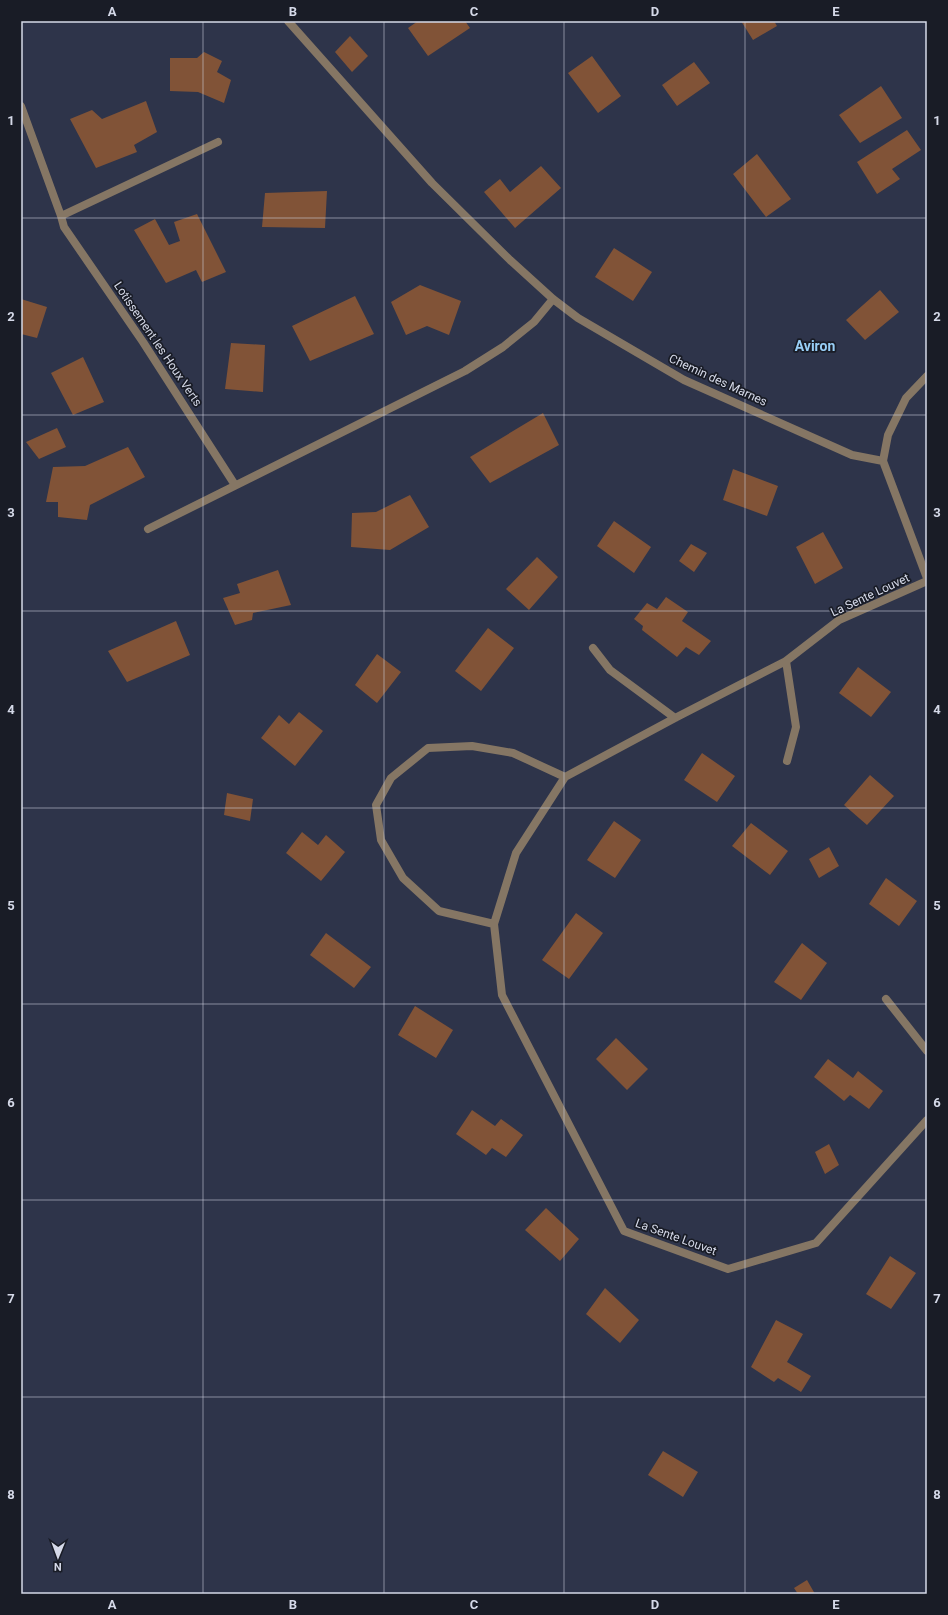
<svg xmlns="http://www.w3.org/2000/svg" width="948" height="1615" font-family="Roboto,sans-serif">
  <rect width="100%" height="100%" fill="#2e344a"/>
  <path fill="#815337" d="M418,21h47l5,7 -42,28 -20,-28z
    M741,21h33l3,5 -24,14z
    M350,36l18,20 -16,16 -17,-20z
    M204,52l18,9 -5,11 14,8 -7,23 -26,-11 -28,-1v-33h27z
    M592,56l29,40 -23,17 -30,-40z
    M694,62l16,21 -33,23 -15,-21z
    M881,86l21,32 -42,25 -21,-28z
    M146,101l11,31 -23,13 3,7 -41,16 -26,-49 22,-9 10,9z
    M907,130l14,20 -29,19 8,10 -23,15 -20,-32z
    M757,154l34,45 -25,18 -33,-43z
    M541,166l20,22 -46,40 -31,-36 16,-13 10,13z
    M327,191l-2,37 -63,-1 3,-34z
    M197,214l29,58 -24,10 -6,-12 -30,13 -32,-53 21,-11 14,26 11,-4 -6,-19z
    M614,248l38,24 -19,29 -38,-24z
    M420,285l41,16 -12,34 -22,-9 -21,9 -15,-33z
    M880,290l19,22 -34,28 -19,-20z
    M355,296l19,38 -64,27 -18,-35z
    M21,299l26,8 -10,31 -16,-4z
    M231,343l34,2 -2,47 -38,-3z
    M83,357l21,45 -31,13 -22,-42z
    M543,413l16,32 -69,38 -20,-26z
    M57,428l9,19 -27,12 -13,-17z
    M128,447l17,30 -55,28 -3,15 -29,-3v-15h-12l7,-35 32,-1z
    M733,469l45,17 -11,30 -44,-16z
    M410,495l19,32 -39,23 -39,-3 1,-34 24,-1z
    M614,521l37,26 -17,26 -37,-27z
    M823,532l20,36 -28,16 -19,-37z
    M691,544l16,9 -13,19 -15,-11z
    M537,557l21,20 -29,33 -23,-21z
    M278,570l13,35 -38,8 -1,7 -17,5 -12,-27 17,-5 -3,-9z
    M666,597l22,15 -6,9 29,20 -12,14 -13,-8 -9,10 -35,-27 1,-4 -9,-7 13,-16 10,6z
    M176,621l14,34 -63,27 -19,-31z
    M488,628l26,20 -33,43 -26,-20z
    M377,654l24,18 -24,31 -22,-18z
    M858,667l33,25 -20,25 -32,-24z
    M299,712l24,19 -28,35 -34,-28 18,-23 10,9z
    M702,753l33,23 -18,26 -33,-22z
    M870,775l24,21 -27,29 -23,-20z
    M227,793l26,6 -3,22 -26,-6z
    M614,821l27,19 -26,38 -28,-18z
    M751,823l37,28 -18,24 -38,-29z
    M302,832l16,13 8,-10 19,17 -24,29 -35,-28z
    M829,847l10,19 -20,12 -10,-19z
    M886,878l31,23 -18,25 -30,-22z
    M576,913l27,20 -34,46 -27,-19z
    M326,933l45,34 -17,21 -44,-33z
    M802,943l25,20 -26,37 -27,-18z
    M415,1006l38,24 -17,28 -38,-23z
    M616,1038l32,31 -21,21 -31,-31z
    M828,1059l25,19 5,-7 25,20 -14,18 -19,-14 -6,6 -30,-24z
    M472,1110l23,16 6,-7 22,16 -17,22 -14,-9 -6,7 -30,-21z
    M829,1144l10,21 -14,9 -10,-22z
    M546,1208l33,31 -19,22 -35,-31z
    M890,1256l26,17 -25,36 -25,-15z
    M605,1288l34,32 -19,23 -34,-29z
    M776,1320l27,14 -16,28 24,14 -10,16 -23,-14 -4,4 -23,-15z
    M663,1451l35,21 -15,25 -35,-22z
    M807,1580l8,14h-17l-4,-6z"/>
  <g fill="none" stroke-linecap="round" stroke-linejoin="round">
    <path stroke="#857664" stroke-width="8" d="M288,21l144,162 78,77 43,39 25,19 106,62 168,75 31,6
      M21,106l40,110
      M218,142l-157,74 3,11 79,115 92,143
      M883,461l44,117
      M883,461l5,-26 18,-37 21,-22
      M148,529l317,-158 38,-24 31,-25 19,-23
      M593,648l17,22 65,48 -110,59 -49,76 -22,71 8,71 122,236 104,38 88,-26 111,-123
      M786,661l10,66 -9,34
      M675,718l111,-57 53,-41 88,-39
      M494,924l-55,-13 -36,-33 -22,-38 -5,-35 15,-27 37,-30 44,-2 41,7 52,24
      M886,999l41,52"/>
  </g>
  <path fill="none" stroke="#d5d9e8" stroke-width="1" stroke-opacity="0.55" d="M203,21v1573M384,21v1573M564,21v1573M745,21v1573M21,218h906M21,415h906M21,611h906M21,808h906M21,1004h906M21,1200h906M21,1397h906"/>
  <g text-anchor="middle" stroke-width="3.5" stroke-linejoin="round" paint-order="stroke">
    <g font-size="12" fill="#d5d9e8" stroke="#191c26">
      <text transform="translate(158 344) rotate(56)" y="4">Lotissement les Houx Verts</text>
      <text transform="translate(718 380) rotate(25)" y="4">Chemin des Marnes</text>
      <text transform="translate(870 595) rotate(-25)" y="4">La Sente Louvet</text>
      <text transform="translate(676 1237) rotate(20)" y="4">La Sente Louvet</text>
    </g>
    <g font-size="14" font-weight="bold" fill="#98cef6" stroke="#191c26">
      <text x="815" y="351">Aviron</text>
    </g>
  </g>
  <rect width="948" height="1615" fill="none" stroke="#191c26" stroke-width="44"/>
  <g transform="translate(58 1557) rotate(181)" stroke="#191c26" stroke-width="3" paint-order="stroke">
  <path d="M0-3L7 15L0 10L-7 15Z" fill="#d5d9e8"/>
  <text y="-6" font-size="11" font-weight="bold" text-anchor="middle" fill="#d5d9e8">N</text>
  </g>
  <rect x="22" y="22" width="904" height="1571" fill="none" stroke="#d5d9e8" stroke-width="1.5"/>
  <g font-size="13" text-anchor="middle" font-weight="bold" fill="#d5d9e8">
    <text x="112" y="16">A</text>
    <text x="293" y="16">B</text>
    <text x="474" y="16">C</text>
    <text x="655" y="16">D</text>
    <text x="836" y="16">E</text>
    <text x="11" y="125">1</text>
    <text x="937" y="125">1</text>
    <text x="11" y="321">2</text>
    <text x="937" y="321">2</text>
    <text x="11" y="517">3</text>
    <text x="937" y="517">3</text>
    <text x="11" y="714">4</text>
    <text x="937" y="714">4</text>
    <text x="11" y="910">5</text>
    <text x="937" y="910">5</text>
    <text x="11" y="1107">6</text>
    <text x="937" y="1107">6</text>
    <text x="11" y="1303">7</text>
    <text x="937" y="1303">7</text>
    <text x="11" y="1499">8</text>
    <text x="937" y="1499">8</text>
    <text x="112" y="1609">A</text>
    <text x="293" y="1609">B</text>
    <text x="474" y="1609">C</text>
    <text x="655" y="1609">D</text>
    <text x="836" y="1609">E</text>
  </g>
</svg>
